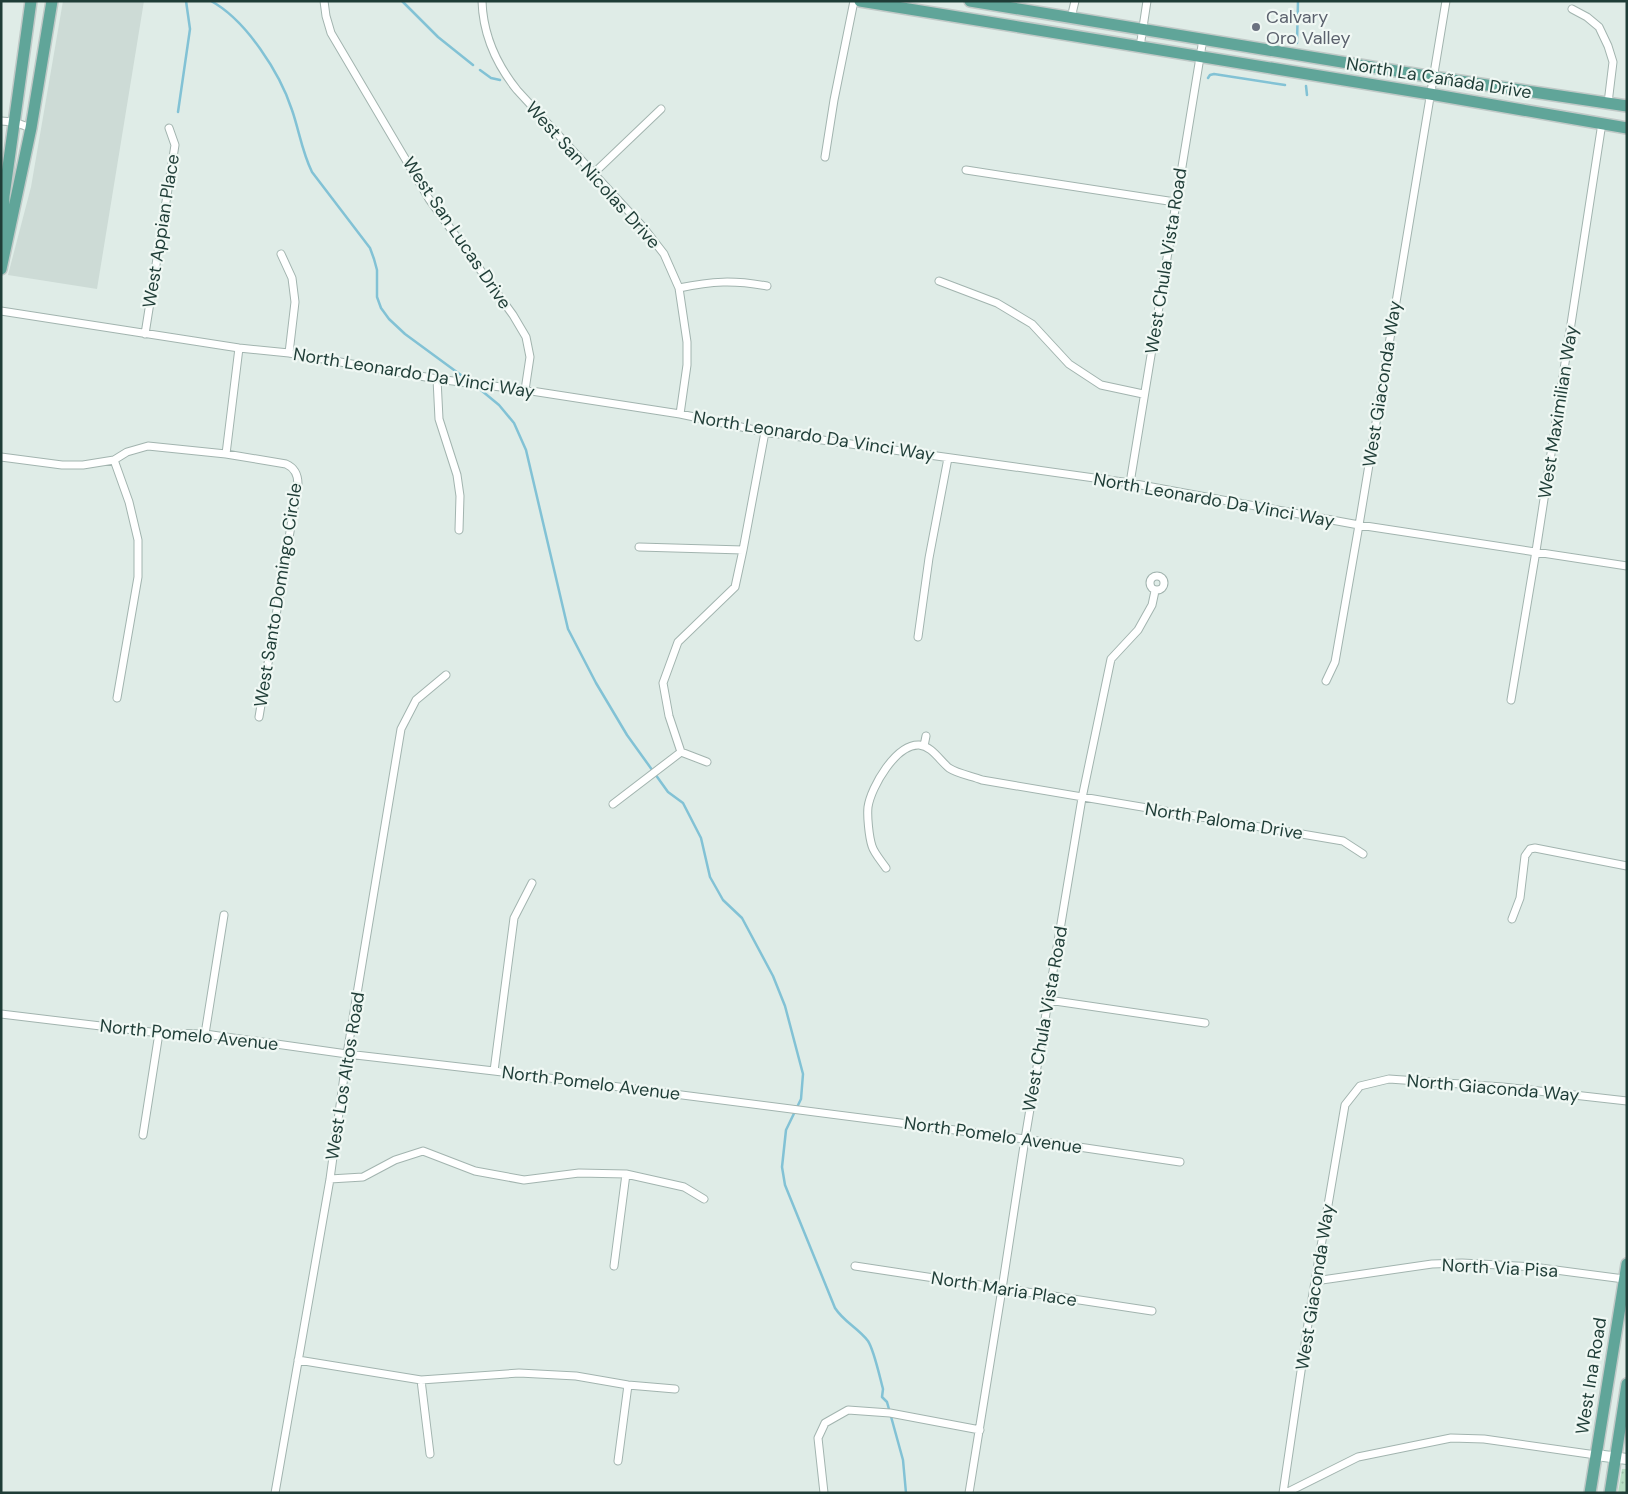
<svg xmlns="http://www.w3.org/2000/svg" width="1628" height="1494" font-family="'DM Sans',sans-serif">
  <defs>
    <pattern id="park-dots" width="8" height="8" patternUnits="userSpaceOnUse" patternTransform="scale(1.25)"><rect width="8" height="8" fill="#b6dfc4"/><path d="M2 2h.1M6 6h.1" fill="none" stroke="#9cc0a9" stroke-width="1.8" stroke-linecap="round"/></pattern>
  </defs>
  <rect width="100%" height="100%" fill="#dfece7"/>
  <path fill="#cddbd6" d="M63,1h81l-47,288 -89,-14 23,-88z"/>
  <path fill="url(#park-dots)" d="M1622,1469h5v24h-9z"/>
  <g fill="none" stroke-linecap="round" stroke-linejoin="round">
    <path stroke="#82c2d5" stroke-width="2.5" d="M211,1c35,19 69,72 81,109 7,20 10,42 20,62l58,76 4,11 3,11v27l4,11 8,11 16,15 64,47
      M402,1l36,36 35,28
      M1297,43l1,-42
      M480,70l11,8 9,2
      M1208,78l2,-3 4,-1 71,11
      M1306,86l1,9
      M178,112l12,-83 -4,-28
      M476,386l23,19 15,18 12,27 42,179 28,54 31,52 41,57 15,11 18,35 9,39 13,23 19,18 31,58 12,30 18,68 -2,25 -15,31 -4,37 3,18 50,123c9,14 23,20 33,33 6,9 12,37 15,48l-1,8 5,5 16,58 3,33"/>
    <defs>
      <path id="street" d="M324,1l2,15 5,17 98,166 84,116 13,22 4,20 -5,33
        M482,1c1,33 15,64 35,89l126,137 21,27 15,34 8,54v23l-7,49
        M1572,9l15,8 12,10 9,19 5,16 -5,41
        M1071,18l4,-17
        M1140,47l7,-46
        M1,121l13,1 17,6
        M825,157l9,-57 20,-99
        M966,170l209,32
        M594,173l67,-64
        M281,254l11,24 3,24 -6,51
        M939,281l58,22 35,21 37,40 32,21 42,9
        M679,288c34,-7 54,-8 88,-2
        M1,311l238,37 50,5 148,26 88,11 155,24 85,18 365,51 229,42 268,41
        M145,334l30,-189 -6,-17
        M437,379l2,40 18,56 3,21 -1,34
        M226,454l13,-106
        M1,457l61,8h21l31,-5 13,-8 21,-6 78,8 60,10c9,4 12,11 12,20l-39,233
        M114,460l15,42 9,38v37l-21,121
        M1130,483l73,-444
        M639,547l104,3
        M1150 583a7 7 0 1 1 14 0a7 7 0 1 1-14 0Z
        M918,637l11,-79 19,-100
        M1326,681l9,-19 24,-137 87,-524
        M1511,700l25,-149 66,-428
        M924,746l2,-10
        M707,762l-26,-10 -12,-36 -6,-33 15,-41 57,-55 8,-37 22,-118
        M613,804l68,-52
        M886,868c-4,-6 -12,-15 -14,-22 -3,-9 -5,-30 -4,-39 3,-20 28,-63 51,-62 13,1 21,16 30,23 9,6 23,8 33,12l361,61 20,13
        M1512,919l8,-21 5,-42 5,-7 5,-1 92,18
        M1048,1000l157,23
        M1,1014l158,19 46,1 142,20 147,17 531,68 155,23
        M205,1034l19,-119
        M494,1071l20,-153 18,-35
        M143,1135l16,-102
        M330,1179l33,-2 32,-17 28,-9 52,20 49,9 55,-7 47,1 58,13 20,12
        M614,1266l12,-92
        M855,1266l297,45
        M1315,1281l117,-17 30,-1 71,4 91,12
        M298,1360l123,20 98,-7 57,3 52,9 47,4
        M421,1380l9,74
        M618,1461l10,-76
        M275,1493l55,-314 17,-125 54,-325 15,-29 30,-25
        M824,1493l-6,-55 7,-15 23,-13 42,3 90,17
        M969,1493l33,-204 23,-150 57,-341 29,-139 27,-29 14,-25 3,-14
        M1283,1493l26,-176 36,-212 15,-19 29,-7 114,8 124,14
        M1286,1493l72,-36 93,-19 33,1 112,16"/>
      <path id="secondary" d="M1596,1455l31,4"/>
      <path id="primary" d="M860,1l570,93 197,34
        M970,1l463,76 194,29
        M2,240l2,-44 27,-195
        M1,269l30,-141 21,-127
        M1590,1493l37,-229
        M1610,1493l17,-109"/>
    </defs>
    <use href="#street" stroke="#a2b4af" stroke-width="9"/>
    <use href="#secondary" stroke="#9db8b1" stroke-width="12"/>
    <use href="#primary" stroke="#c0c9c7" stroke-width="14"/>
    <use href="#street" stroke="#fff" stroke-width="7"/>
    <use href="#secondary" stroke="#fff" stroke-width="10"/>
    <use href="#primary" stroke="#60a599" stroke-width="11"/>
  </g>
  <circle fill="#6b7280" stroke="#f0f8f4" stroke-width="2" cx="1256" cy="27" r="5"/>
  <g text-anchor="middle" stroke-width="4.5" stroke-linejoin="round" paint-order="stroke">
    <g font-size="18" fill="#5b616d" stroke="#f0f8f4" text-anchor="start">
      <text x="1266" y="23">Calvary<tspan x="1266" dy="21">Oro Valley</tspan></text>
    </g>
    <g font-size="18" fill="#1f3d37" stroke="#f0f8f4">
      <text transform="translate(1439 78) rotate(9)" y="6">North La Cañada Drive</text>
      <text transform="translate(593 175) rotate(48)" y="6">West San Nicolas Drive</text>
      <text transform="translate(161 231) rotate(-81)" y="6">West Appian Place</text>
      <text transform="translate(457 233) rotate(56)" y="6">West San Lucas Drive</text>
      <text transform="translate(1166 261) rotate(-81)" y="6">West Chula Vista Road</text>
      <text transform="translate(414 373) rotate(9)" y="6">North Leonardo Da Vinci Way</text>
      <text transform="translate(1382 384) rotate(-81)" y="6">West Giaconda Way</text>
      <text transform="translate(1558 412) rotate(-81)" y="6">West Maximilian Way</text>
      <text transform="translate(814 436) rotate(9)" y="6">North Leonardo Da Vinci Way</text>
      <text transform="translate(1214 500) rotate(10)" y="6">North Leonardo Da Vinci Way</text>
      <text transform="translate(278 595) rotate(-81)" y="6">West Santo Domingo Circle</text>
      <text transform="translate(1224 821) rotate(9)" y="6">North Paloma Drive</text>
      <text transform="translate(1045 1019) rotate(-80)" y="6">West Chula Vista Road</text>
      <text transform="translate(189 1035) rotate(6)" y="6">North Pomelo Avenue</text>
      <text transform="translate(345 1076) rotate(-81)" y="6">West Los Altos Road</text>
      <text transform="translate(591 1083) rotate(7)" y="6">North Pomelo Avenue</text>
      <text transform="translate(1493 1088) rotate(5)" y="6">North Giaconda Way</text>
      <text transform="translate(993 1135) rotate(8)" y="6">North Pomelo Avenue</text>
      <text transform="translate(1500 1268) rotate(3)" y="6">North Via Pisa</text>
      <text transform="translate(1315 1287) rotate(-81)" y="6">West Giaconda Way</text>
      <text transform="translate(1004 1289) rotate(9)" y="6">North Maria Place</text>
      <text transform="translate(1591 1376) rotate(-81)" y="6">West Ina Road</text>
    </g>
  </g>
  <rect width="1628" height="1494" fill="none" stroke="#1f3d37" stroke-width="5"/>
</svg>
